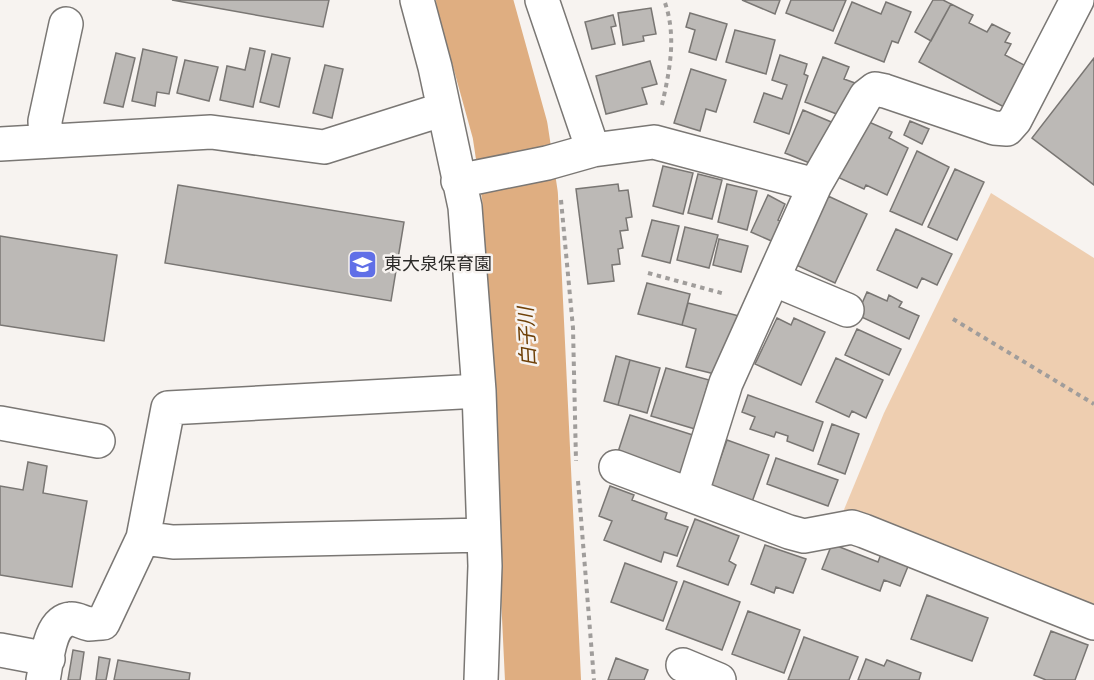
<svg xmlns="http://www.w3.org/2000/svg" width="1094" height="680" font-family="Lato,'Noto Sans JP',sans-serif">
  <rect width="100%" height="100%" fill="#f7f3f0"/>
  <path fill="#eeceb0" d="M991,193l103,65v353l-251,-99 41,-99z"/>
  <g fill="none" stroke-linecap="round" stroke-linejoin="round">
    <path stroke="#dfae81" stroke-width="76" d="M474,0l36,130 10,66 23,484"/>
  </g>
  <path fill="#bcb9b6" stroke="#797673" stroke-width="1.5" d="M172,0h157l-6,27z
    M742,0h38l-5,14z
    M791,0h55l-13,31 -47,-18z
    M933,0h10l8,4 -20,37 -16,-9z
    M852,2l29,12 5,-12 25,10 -13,31 -6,-2 -8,21 -49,-19z
    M951,4l22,11 -4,8 18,9 5,-8 18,9 -5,9 6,2 -6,11 21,11 -22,41 -85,-45z
    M651,8l5,26 -13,2 1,5 -21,4 -5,-32z
    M690,13l37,11 -11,36 -27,-8 6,-22 -9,-3z
    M613,15l3,11 -5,1 4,17 -23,5 -7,-27z
    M735,30l40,10 -9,34 -40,-12z
    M250,48l15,3 -12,56 -33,-7 7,-34 18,4z
    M143,49l34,8 -8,37 -12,-2 -2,14 -23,-5z
    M116,53l19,5 -12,49 -19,-4z
    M272,54l18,4 -11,49 -19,-5z
    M780,55l27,9 -3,10 4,2 -19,58 -35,-12 10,-29 18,6 5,-14 -15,-5z
    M823,57l26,10 -5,12 11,4 -13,33 -37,-14z
    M1094,58v127l-62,-47z
    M185,60l33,7 -9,34 -32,-8z
    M650,61l7,23 -15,4 5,16 -41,10 -10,-38z
    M325,65l18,4 -11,49 -19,-5z
    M691,69l35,11 -10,32 -10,-3 -6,22 -26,-8z
    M803,110l33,14 -19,42 -32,-13z
    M862,119l30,13 -3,6 19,10 -21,47 -21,-10 -2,4 -29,-13z
    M910,121l19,8 -7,15 -18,-9z
    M917,151l32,16 -27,58 -32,-14z
    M663,166l30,7 -10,41 -30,-8z
    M955,169l29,13 -27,58 -29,-13z
    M698,174l24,6 -10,39 -24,-6z
    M618,184l1,7 9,-1 4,27 -6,1 2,12 -8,1 3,17 -5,1 2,15 -8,1 2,16 -26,3 -12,-95z
    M727,184l30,7 -10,39 -29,-8z
    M178,185l226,37 -13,79 -226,-38z
    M768,195l17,9 -7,16 8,3 -10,20 -25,-11z
    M828,196l39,18 -32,69 -39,-18z
    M652,220l27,6 -9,37 -28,-7z
    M685,227l33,8 -9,33 -32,-8z
    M896,229l56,25 -15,31 -15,-7 -5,10 -40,-18z
    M0,236l117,19 -13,86 -104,-16z
    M719,239l29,7 -7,26 -28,-7z
    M647,283l43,11 -8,31 -44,-11z
    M867,292l20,9 2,-6 13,7 -3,5 20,9 -10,23 -52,-24z
    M688,303l55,14 -24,58 -33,-8 10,-38 -14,-4z
    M777,318l14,7 3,-7 31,14 -24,53 -46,-21z
    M857,329l44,20 -12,26 -44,-20z
    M616,356l14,4 -12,45 -14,-4z
    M836,358l47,22 -17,38 -14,-7 -3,6 -33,-15z
    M630,360l30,8 -13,45 -29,-8z
    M666,368l43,12 -14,49 -44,-13z
    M748,395l75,27 -10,29 -26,-10 1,-5 -12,-4 -2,5 -24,-8 5,-12 -13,-5z
    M630,415l66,21 -12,40 -67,-21z
    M832,424l27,10 -14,40 -27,-10z
    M727,440l42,15 -17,47 -42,-15z
    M776,458l62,22 -10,26 -61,-22z
    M28,462l19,4 -4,27 44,8 -15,86 -72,-12v-89l23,4z
    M610,486l24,9 -2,5 35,13 -2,6 23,8 -11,29 -13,-4 -3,10 -57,-22 8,-19 -13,-5z
    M695,519l44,17 -10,25 7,4 -8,20 -51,-19z
    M832,544l46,18 3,-8 28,10 -9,22 -16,-6 -4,11 -58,-22z
    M765,545l41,14 -13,34 -17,-6 -2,6 -23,-9z
    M625,563l52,19 -14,39 -52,-19z
    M684,581l56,21 -18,48 -56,-21z
    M927,595l61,23 -16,43 -61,-22z
    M748,611l52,19 -16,43 -52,-19z
    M1051,631l37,14 -13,35h-29l-12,-5z
    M804,637l54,20 -9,23h-61z
    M73,650l11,2 -4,28h-12z
    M99,657l11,2 -4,21h-10z
    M616,658l32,12 -4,10h-36z
    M866,659l18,7 3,-6 34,13 -2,7h-61z
    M118,660l72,13 -1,7h-75z"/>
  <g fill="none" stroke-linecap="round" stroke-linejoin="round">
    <defs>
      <path id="minor" d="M417,0l18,67 30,140 14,184 6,175 -4,114
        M46,141l-1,-20 21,-97
        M0,144l211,-12 113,15 120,-38
        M593,150l61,-8 161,43
        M458,181l89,-18 46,-13 -51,-150
        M773,279l74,31
        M479,391l-311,17 -25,130 30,4 311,-7
        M0,423l98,18
        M616,467l173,65 15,4 48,-9 12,4 230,92
        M691,495l35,-112 89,-198 51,-89 9,-7 10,2 109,37 13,1 8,-9 62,-120
        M0,650l48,9
        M683,665l36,15
        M43,680c4,-17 5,-59 28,-61 5,-1 12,4 18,5 5,0 10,-1 14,-1l40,-85"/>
    </defs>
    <use href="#minor" stroke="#7a7774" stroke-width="36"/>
    <path stroke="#a09d9b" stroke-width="4" stroke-dasharray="4.5 4.5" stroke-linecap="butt" d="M662,105c8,-36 15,-70 2,-105
      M561,200l12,128 3,133
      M648,273l77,21
      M953,319l141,85
      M578,481l16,199"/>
    <use href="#minor" stroke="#fff" stroke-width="33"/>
  </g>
  <defs>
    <symbol id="school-square" viewBox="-11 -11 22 22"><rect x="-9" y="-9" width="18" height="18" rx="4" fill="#606fe7" stroke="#f7f3f0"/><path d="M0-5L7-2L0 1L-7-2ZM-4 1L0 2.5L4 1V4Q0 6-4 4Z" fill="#fff"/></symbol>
  </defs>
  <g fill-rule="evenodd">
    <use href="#school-square" x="346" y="248" width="33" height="33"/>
  </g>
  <g text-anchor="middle" stroke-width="5" stroke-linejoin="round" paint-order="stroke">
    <g font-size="18" fill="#2b2a28" stroke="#f7f3f0" text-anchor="start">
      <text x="384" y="270">東大泉保育園</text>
    </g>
    <g font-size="20" font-style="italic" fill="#6f4108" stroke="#f7f3f0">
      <text transform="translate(527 337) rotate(-93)" y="7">白子川</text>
    </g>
  </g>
</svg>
